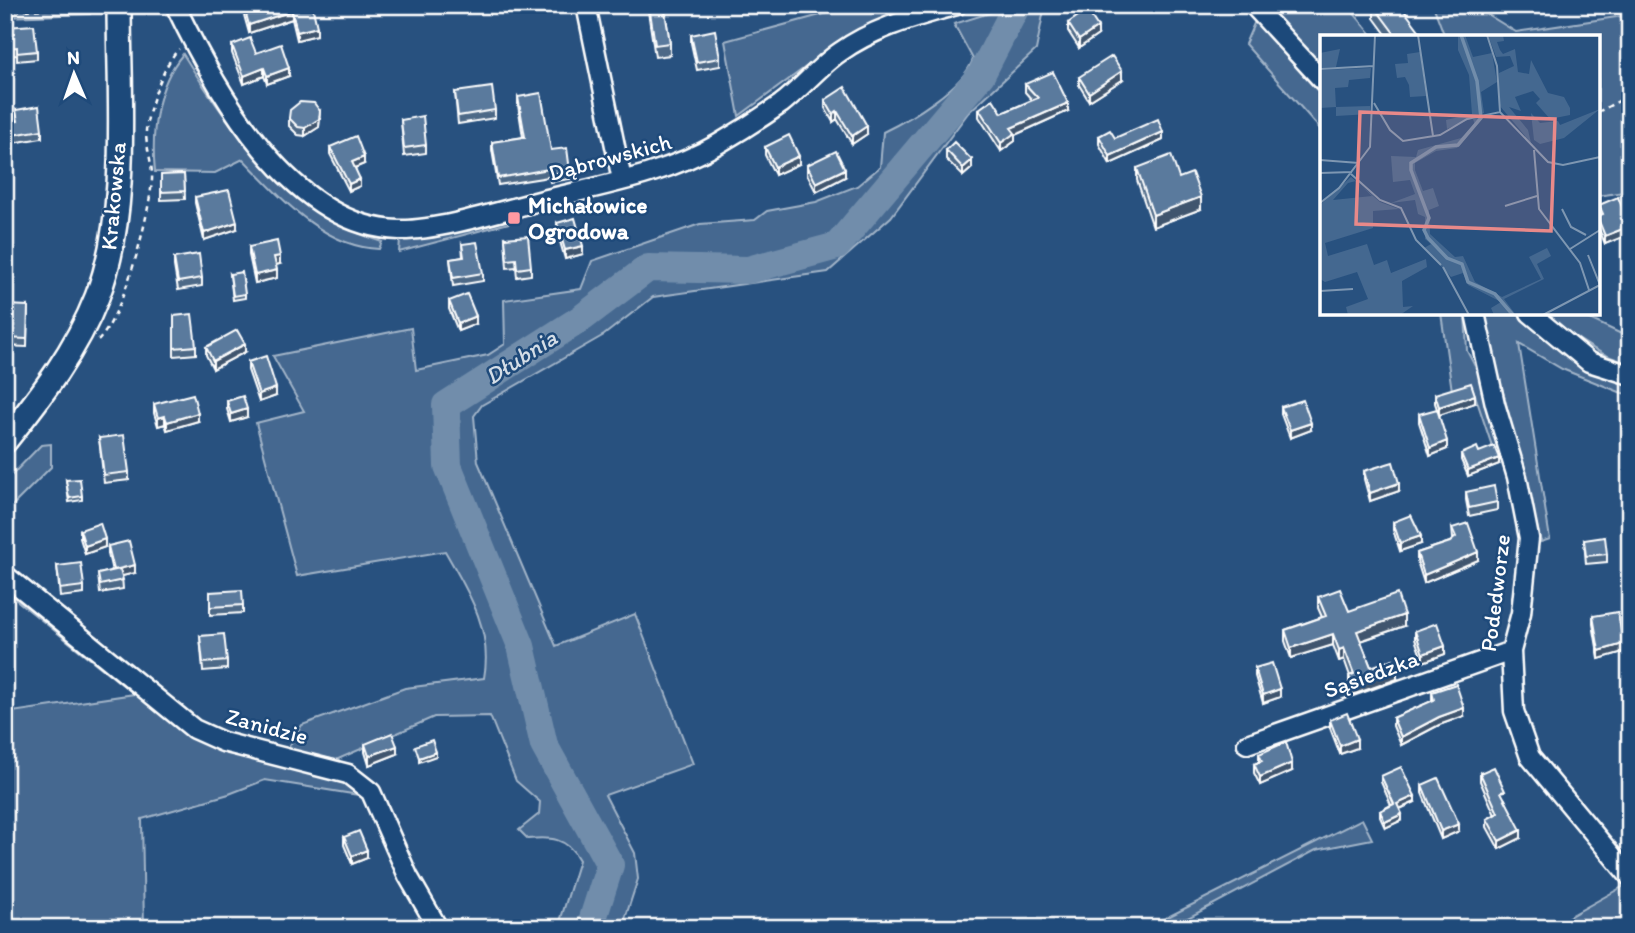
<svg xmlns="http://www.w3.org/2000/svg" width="1635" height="933" font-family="Itim,sans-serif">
  <rect width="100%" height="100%" fill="#28517f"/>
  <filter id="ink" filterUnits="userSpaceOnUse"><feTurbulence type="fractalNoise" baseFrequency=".0143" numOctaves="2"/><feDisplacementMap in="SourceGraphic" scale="14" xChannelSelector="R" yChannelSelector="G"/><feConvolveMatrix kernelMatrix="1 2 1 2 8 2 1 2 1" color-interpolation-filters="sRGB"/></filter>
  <g filter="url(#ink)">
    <path fill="#446890" stroke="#a2b4c8" stroke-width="2" d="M5,5h84l1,9 -85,3z
      M857,5h67l-72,28 -113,83 -14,-75z
      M1015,5h30l-9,45 -68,63 -77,104 -63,55 -175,25 -49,38 -122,70 -8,11 4,46 78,184 79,-32 58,150 -88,31 30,58 3,26 -16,49h-64l21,-68c-12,-23 -29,-23 -51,-21l-9,-9 20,-16 1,-12 -24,-21 -26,-65 -56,1 -98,43 -49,-10 15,-25 103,-37 79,-10c9,-48 -16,-87 -39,-127l-148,25 -41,-153 48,-12 -31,-55 138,-28 5,42 72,-15 17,-11 -1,-44 77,-11 11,-28 108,-37 55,-4 12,-9 49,-9 41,-16 23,-19 3,-35c27,-13 81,-45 90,-73l-19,-35z
      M1267,5h80l27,32h-52v30z
      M1433,5h39l44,27 114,-17v176l-32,5v-159h-153z
      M1255,21l67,75v35l-77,-87z
      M183,54c49,79 107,160 199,188l-3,7c-56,-2 -99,-52 -136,-90l-28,14 -60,-1c-4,-39 1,-87 28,-118z
      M508,218l1,5 -110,29 1,-12z
      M1441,313h24l2,38 11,21 21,75 -6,2 -21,-63 -20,5z
      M1483,313h36c32,34 68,54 111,71v10l-8,-1 -60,-24 -43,-25 31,195 -9,3z
      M1546,313h31l53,25v25c-31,-6 -61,-29 -84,-50z
      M51,444v23l-46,46v-31l36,-37z
      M5,580l162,135 177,61 15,19 -94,-15 -36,14 -87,25 2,109h-139v-215l129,-19 -129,-103z
      M1362,819l10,20 -56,11 -147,78h-23z
      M1624,886l6,9v33h-81z"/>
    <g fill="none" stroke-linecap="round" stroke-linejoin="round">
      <path stroke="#718dab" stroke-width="28" d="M590,928l20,-63 -66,-120 -23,-99 -73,-180 -2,-61 136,-87 66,-50 100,2 89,-24 144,-171 36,-70"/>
      <defs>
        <path id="minor" d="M175,5c41,86 116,222 224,225 39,1 105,-20 144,-30 60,-15 121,-25 175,-56 21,-12 43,-26 63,-40 21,-16 37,-37 59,-52 35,-25 76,-35 117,-47
          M586,5l36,175
          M1253,5l69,75
          M1475,313l20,91 22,73 12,61 -8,75 -10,38 3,60 16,46 100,120
          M1530,313l59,49 41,13
          M5,575l189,154 29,13 125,32 23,18 37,84 30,52
          M1247,744l264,-93"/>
        <path id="major" d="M5,441c36,-45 71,-90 92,-144 33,-84 22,-202 22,-292"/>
      </defs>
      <use href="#minor" stroke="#fff" stroke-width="23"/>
      <use href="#major" stroke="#fff" stroke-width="28"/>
      <path stroke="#fff" stroke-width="2.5" stroke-dasharray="5 5" stroke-linecap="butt" d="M5,11l97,-5
        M1598,112l32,-17
        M98,341c26,-27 51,-123 54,-161 1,-16 -6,-32 -6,-48 0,-19 19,-71 33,-83"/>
      <use href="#minor" stroke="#1f4a7a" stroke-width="18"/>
      <use href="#major" stroke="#1f4a7a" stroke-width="23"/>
    </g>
    <path fill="#4d6987" stroke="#fff" stroke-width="2" d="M312,5l5,30 -20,5 -5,-21 -43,14 -5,-18v-8z
      M647,5h17l6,38v12l-15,2z
      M684,5h18v3l-17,2z
      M1374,6l50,31h-36l-14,-19z
      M1068,23l30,12 -19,13 -11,-17z
      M5,27l32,24v8l-20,2v-6l-12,1z
      M691,35l29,23v8l-23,4 -6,-27z
      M232,45l24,8 33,23 -22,8 -3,-8 -20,8 -12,-31z
      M1079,77l43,3 -33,21 -10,-16z
      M1025,84l43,27 -53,24v6l-14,10 -22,-34v-8l23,4 30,-13 -7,-8z
      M455,92l40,18v8l-37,6z
      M518,97l33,53 19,21v8l-20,3 -1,-5 -51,8 -6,-35v-8l31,-5 -5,-32z
      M825,100l42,34 -15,10 -15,-25 -4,3 -8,-14z
      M16,110l26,20v8l-30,5 -2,-12v-8l7,-1z
      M289,118l31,1 -1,8 -14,9 -7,-1 -9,-9z
      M401,120l25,25v8l-22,3z
      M1099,136l16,2 48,2 -53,24 -11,-20z
      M330,147l34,17 -9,4 5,18 -11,5 -19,-37z
      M765,147l34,17 -24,11 -10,-20z
      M946,150l26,18 -9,8 -17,-17z
      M807,165l38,12 -29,15 -9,-18z
      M1137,168l42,10 22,31 -48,18 -16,-47z
      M184,174l1,25 -24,1v-25z
      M195,197l42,32 -33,11 -9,-37z
      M1599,205l31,20v9l-25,10 -7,-17v-11l2,-1z
      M557,223l26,31 -18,5 -8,-28z
      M505,238l26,29v8l-14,2 -1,-10 -9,1z
      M462,244l21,29v8l-30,5 -3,-27 13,-2z
      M249,247l31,17 -4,1 1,13 -22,5 -6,-28z
      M174,258l28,20v8l-24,4 -4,-24z
      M230,274l15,20v4l-12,2z
      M449,301l27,23 -18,7 -9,-22z
      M28,306l-1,41 -22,-1v-31z
      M174,316l22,30v8l-22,2z
      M206,347l39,5 -32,17 -7,-14z
      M248,362l28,34 -17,6 -11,-32z
      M1435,394l40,9 -36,12 -4,-12z
      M227,401l20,16 -16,5 -4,-13z
      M154,404l44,17 -31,9 -2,-6 -7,2 -4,-13z
      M1281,407l30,23 -21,8 -9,-24z
      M1419,414l28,35 -17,7 -11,-34z
      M99,438l30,34v8l-25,3z
      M1479,452l20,12 -31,12 -7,-16v-6z
      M1364,471l35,20 -29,10 -6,-22z
      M66,480l16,16v4l-13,2z
      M1466,492l31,10v8l-28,6 -3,-16z
      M1393,522l28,22 -21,7 -7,-21z
      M1452,528l26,32 -54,23 -7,-22v-8l33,-11 3,-3z
      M80,530l25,17 -20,7 -5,-16z
      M1584,540l23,14v8l-21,2z
      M108,546l27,27 -13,3 1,13 -23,4 -2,-19 14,-3 -4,-17z
      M57,566l27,20v8l-24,3z
      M210,592l33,13v8l-33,2z
      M1318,597l31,14 55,15 -43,15 10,26 26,12 -45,16 -3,-8v-11h1l-6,-17 -5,2 -6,-16 -42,13 -6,-17v-11l37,-13 -4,-9z
      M1593,616l30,36 -24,7 -6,-35z
      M1415,631l30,23 -22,8 -8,-23z
      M200,636l27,25v8l-24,2z
      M1255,668l25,29 -17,6 -8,-27z
      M1432,692l32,24 -25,9 -38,20 -8,-19v-8l39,-17z
      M1330,720l27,28 -17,6 -10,-26z
      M365,744l32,10 -28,11 -4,-13z
      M1259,754l33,17 -32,14 -6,-12v-9l5,-2z
      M1480,773l25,26 16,39 -22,11 -12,-22v-8l8,-4 -15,-34z
      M1381,776l34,26 -15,7 2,11 -17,8 -5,-11v-6l11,-6 -10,-23z
      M1422,785l37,46 -18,8 -19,-46z
      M344,837l23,21 -15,6 -8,-19z"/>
    <path fill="#3f556e" stroke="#fff" stroke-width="2" d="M292,11v8l-43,14v-8z
      M317,27v8l-20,5v-8z
      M1098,27v8l-19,13v-8z
      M264,68v8l-20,8v-8z
      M289,68v8l-22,8v-8z
      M1122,71v9l-33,21v-8z
      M1068,103v8l-53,24v6l-14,10v-8l10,-15z
      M320,111l-1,16 -14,9v-8z
      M837,111v8l-4,3v-8z
      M867,126v8l-15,10v-8z
      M1163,132v8l-53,24v-8z
      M799,156v8l-24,11v-8z
      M364,157v7l-12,5v-7z
      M972,160v8l-9,8v-8z
      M845,169v8l-29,15v-9z
      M360,179v7l-11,5v-7z
      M1201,197v12l-48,18v-12z
      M237,222v7l-33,11v-7z
      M1630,226v8l-25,10v-8z
      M583,246v8l-18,5v-9z
      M280,256v8l-6,1v-8z
      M277,270v8l-22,5v-8z
      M476,316v8l-18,7v-8z
      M245,344v8l-32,17v-8z
      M276,388v8l-17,6v-8z
      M1475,395v8l-36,12v-8z
      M247,409v8l-16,5v-8z
      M198,413v8l-31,9v-8z
      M165,416v8l-7,2v-8z
      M1311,423v7l-21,8v-8z
      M1447,441v8l-17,7v-8z
      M1499,458v6l-31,12v-6z
      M1399,483v8l-29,10v-8z
      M1421,536v8l-21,7v-8z
      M105,539v8l-20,7v-8z
      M1478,552v8l-54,23v-8z
      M135,565v8l-21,5v-8z
      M1404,615v11l-47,16v-11z
      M1333,634v11l-42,13v-10z
      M1623,644v8l-24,7v-8z
      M1445,646v8l-22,8v-8z
      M1344,648v11l-5,2v-11z
      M1397,669v10l-45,16v-11z
      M1280,689v8l-17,6v-8z
      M1464,708v8l-25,9 -38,20v-8l38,-20z
      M1357,739v9l-17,6v-8z
      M397,746v8l-28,11v-9z
      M436,752v4l-17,6v-4z
      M1292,763v8l-32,14v-8z
      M1415,796v6l-18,8v-6z
      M1402,814v6l-17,8v-6z
      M1459,824v7l-18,8v-8z
      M1521,830v8l-22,11v-8z
      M367,850v8l-15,6v-8z"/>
    <path fill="#5a7a9d" stroke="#fff" stroke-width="2" d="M249,5h63l5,22 -20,5 -5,-21 -43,14 -5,-18z
      M649,5h15l6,38 -15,2z
      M1376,5h24l24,32h-27l-23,-31z
      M1087,10l11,17 -19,13 -11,-17z
      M34,25l3,26 -20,2v-6l-12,1v-21z
      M715,30l5,28 -23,4 -6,-27z
      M250,38l6,15 25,-9 8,24 -22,8 -3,-8 -20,8 -12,-31z
      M1112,56l10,15 -33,22 -10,-16z
      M1053,72l15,31 -57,25 4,5 -14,10 -22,-34 14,-10 9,14 36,-15 -13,-14z
      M492,87l3,23 -37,6 -3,-24z
      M845,87l22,39 -15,10 -15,-25 -4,3 -8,-14z
      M541,93l10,57 16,-2 3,23 -20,3 -1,-5 -51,9 -6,-36 33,-5 -7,-40z
      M300,102l14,1 6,8 -1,8 -14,9 -7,-1 -9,-9 1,-8z
      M39,106l3,24 -30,5 -2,-12 8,-2 -2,-11z
      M423,116l3,29 -22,3 -3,-28z
      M1158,119l5,13 -53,24 -11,-20 11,-6 5,8z
      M789,135l10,21 -24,11 -10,-20z
      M356,136l8,21 -12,5 8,17 -11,5 -19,-37z
      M954,142l18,18 -9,8 -17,-18z
      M836,151l9,18 -29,14 -9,-18z
      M1171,155l8,23 13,-5 9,24 -48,18 -16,-47z
      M184,174l1,17 -24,1v-17z
      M229,190l8,32 -33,11 -9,-36z
      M1618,197l12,29 -25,10 -7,-17v-3l5,-2 -4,-9z
      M575,218l8,28 -18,4 -8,-27z
      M528,236l3,31 -14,2 -1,-10 -9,1 -2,-22z
      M277,241l3,15 -6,1 3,13 -22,5 -6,-28z
      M477,242l6,31 -30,5 -3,-19 14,-2 -2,-13z
      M199,254l3,24 -24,4 -4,-24z
      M242,272l3,22 -12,2 -3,-22z
      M467,294l9,22 -18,7 -9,-22z
      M6,305l22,1 -1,33 -22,-1z
      M192,314l4,32 -22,2v-32z
      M237,330l8,14 -32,17 -7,-14z
      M266,356l10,32 -17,6 -11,-32z
      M1471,383l4,12 -36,12 -4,-13z
      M193,394l5,19 -31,9 -2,-6 -7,2 -4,-14z
      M243,396l4,13 -16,5 -4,-13z
      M1303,400l8,23 -21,7 -9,-23z
      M1437,409l10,32 -17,7 -11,-34z
      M124,435l5,37 -25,3 -5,-37z
      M1494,446l5,12 -31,12 -7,-16 16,-7 2,5z
      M1393,462l6,21 -29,10 -6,-22z
      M80,479l2,17 -13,2 -3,-18z
      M1494,486l3,16 -28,6 -3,-16z
      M1411,515l10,21 -21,7 -7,-21z
      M100,523l5,16 -20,7 -5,-16z
      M1468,523l10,29 -54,23 -7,-22 33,-11 6,-5 -4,-9z
      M1605,537l2,17 -21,2 -2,-16z
      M129,541l6,24 -21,5 -6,-24z
      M81,563l3,23 -24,3 -3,-23z
      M120,569l3,11 -23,5 -2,-11z
      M1340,589l9,22 48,-17 7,21 -47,16 14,36 22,-8 4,10 -45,15 -3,-8 5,-2 -10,-26 -5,2 -6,-16 -42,14 -6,-18 41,-14 -8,-19z
      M242,590l1,15 -33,2v-15z
      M1618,612l5,32 -24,7 -6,-35z
      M1437,623l8,23 -22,8 -8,-23z
      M224,634l3,27 -24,2 -3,-27z
      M1272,663l8,26 -17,6 -8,-27z
      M1456,684l8,24 -25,9 -38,20 -8,-19 41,-18 -2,-8z
      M1347,713l10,26 -17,7 -10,-26z
      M392,733l5,13 -28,10 -4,-12z
      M432,740l4,12 -17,6 -4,-12z
      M1286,742l6,21 -32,14 -6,-13 8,-3 -3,-7z
      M1401,767l14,29 -18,8 5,10 -17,8 -5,-11 14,-7 -13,-28z
      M1494,767l11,24 -4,1 20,38 -22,11 -12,-22 11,-6 -18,-40z
      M1438,778l21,46 -18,7 -19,-46z
      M359,831l8,19 -15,6 -8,-19z"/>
  </g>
  <rect fill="#ff9aa2" stroke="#1f4a7a" stroke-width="2.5" x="507" y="211" width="14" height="14" rx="3.5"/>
  <g text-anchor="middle" stroke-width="5" stroke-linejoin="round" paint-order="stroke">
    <g font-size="23" fill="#fff" stroke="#1f4a7a">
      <text transform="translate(610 157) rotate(-15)" y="8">Dąbrowskich</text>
      <text transform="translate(113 196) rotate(-85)" y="8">Krakowska</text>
      <text transform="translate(1495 593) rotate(-83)" y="8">Podedworze</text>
      <text transform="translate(1371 674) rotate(-20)" y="8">Sąsiedzka</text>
      <text transform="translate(267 726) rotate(15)" y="8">Zanidzie</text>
    </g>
    <g font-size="23" font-weight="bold" fill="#fff" stroke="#1f4a7a" text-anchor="start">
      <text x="528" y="213">Michałowice<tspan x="528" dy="26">Ogrodowa</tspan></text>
    </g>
    <g font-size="24" font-style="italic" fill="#d4dde6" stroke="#1f4a7a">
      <text transform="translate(521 357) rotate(-33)" y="8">Dłubnia</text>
    </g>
  </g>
  <g transform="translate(1320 35)">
    <rect width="280" height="280" fill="#28517f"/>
    <path d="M138,0h7l8,22 19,-4 5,29 -16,10 3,21 -37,16 -1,-9 26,-6 -3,-39 -11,-25zM168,0h15l1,6 -7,1 3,8 3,4 12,-5 3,23 11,2 2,-14 17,33 16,4 6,11v7l-20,4 -14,-16 4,-4 -7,-8 -18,6 6,14 -12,-4 19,23 3,13 -32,-38v-32l15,-7 -4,-10 -14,1zM20,14l-4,18 -16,1v-15zM100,17l6,44 -16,1 -1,-12 -4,-8 -8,1 -2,-14 13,-1 -1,-9zM51,33l-1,10 -21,2 -1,7 -13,1 1,19 34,-1v8l-34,2v-9l-16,1v-38zM280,74l-36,29 -24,6 -6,-4 -3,-27 9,10 18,-2 2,4zM164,81l-27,32 -21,3 -21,12v7l8,21 10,-3 6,18 -10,4 1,24 25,23 8,-1 12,26 27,15 39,-18 -12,-22 18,-9 4,8 -14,8 7,15 -40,20 12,16h-22l-3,-7 10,-6 -33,-17 -5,-12 -12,4 -27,-29 7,-4 -6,-5v-22l-7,-3 -3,-14 -24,3 24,-9 -5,-14 -17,2 -2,-26 25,1 2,-7 43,-12 14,-13 -2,-6zM31,142l29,25 19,7 -26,2v17l-48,15 3,13 39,-12 7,21 13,-5 4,13 35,-14 1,8 -25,14 1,26 10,-1 -13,9h-52l-2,-8 22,-8 -11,-27 -32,10 -5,-3v-74zM36,146l16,15 -39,4 15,-17z" fill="#446890" fill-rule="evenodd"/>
    <path fill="none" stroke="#718dab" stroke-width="3.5" d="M141,0l16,46 4,37 -23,27 -22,2 -25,16v7l18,48 -5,12 4,8 19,20 15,6 6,18 27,12 18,21"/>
    <path fill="none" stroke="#7e97b2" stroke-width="2" d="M98,0l15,101M167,0l10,31 3,46M0,34l54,-3M54,68l16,27 13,11 37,-6 27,-16 33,-7 48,50 15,3 37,-8M214,115l5,59 41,54 9,27M0,125l39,3M0,138l32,-1M31,139l29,26 21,8 15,32 25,25M0,168l19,-15 31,-41 5,-112M185,171l32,-10M242,174l9,18 15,8M250,214l30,-19M123,232l26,48M0,256l33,-2M223,280l57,-30 -12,-30"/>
    <path fill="#e88989" fill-opacity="0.15" stroke="#e88989" stroke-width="3.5" d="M40,77l195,7 -4,112 -195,-7z"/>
    <rect width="280" height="280" fill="none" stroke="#fff" stroke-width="3.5"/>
  </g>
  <rect width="1635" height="933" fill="none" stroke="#1f4a7a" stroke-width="28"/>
  <rect x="14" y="14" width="1607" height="905" fill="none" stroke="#fff" stroke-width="2.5" filter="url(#ink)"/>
  <g transform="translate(74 74) rotate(358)" stroke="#1f4a7a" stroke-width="5" paint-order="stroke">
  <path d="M0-5L12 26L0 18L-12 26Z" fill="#ffffff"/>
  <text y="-10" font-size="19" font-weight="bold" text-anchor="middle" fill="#ffffff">N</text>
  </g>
</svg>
